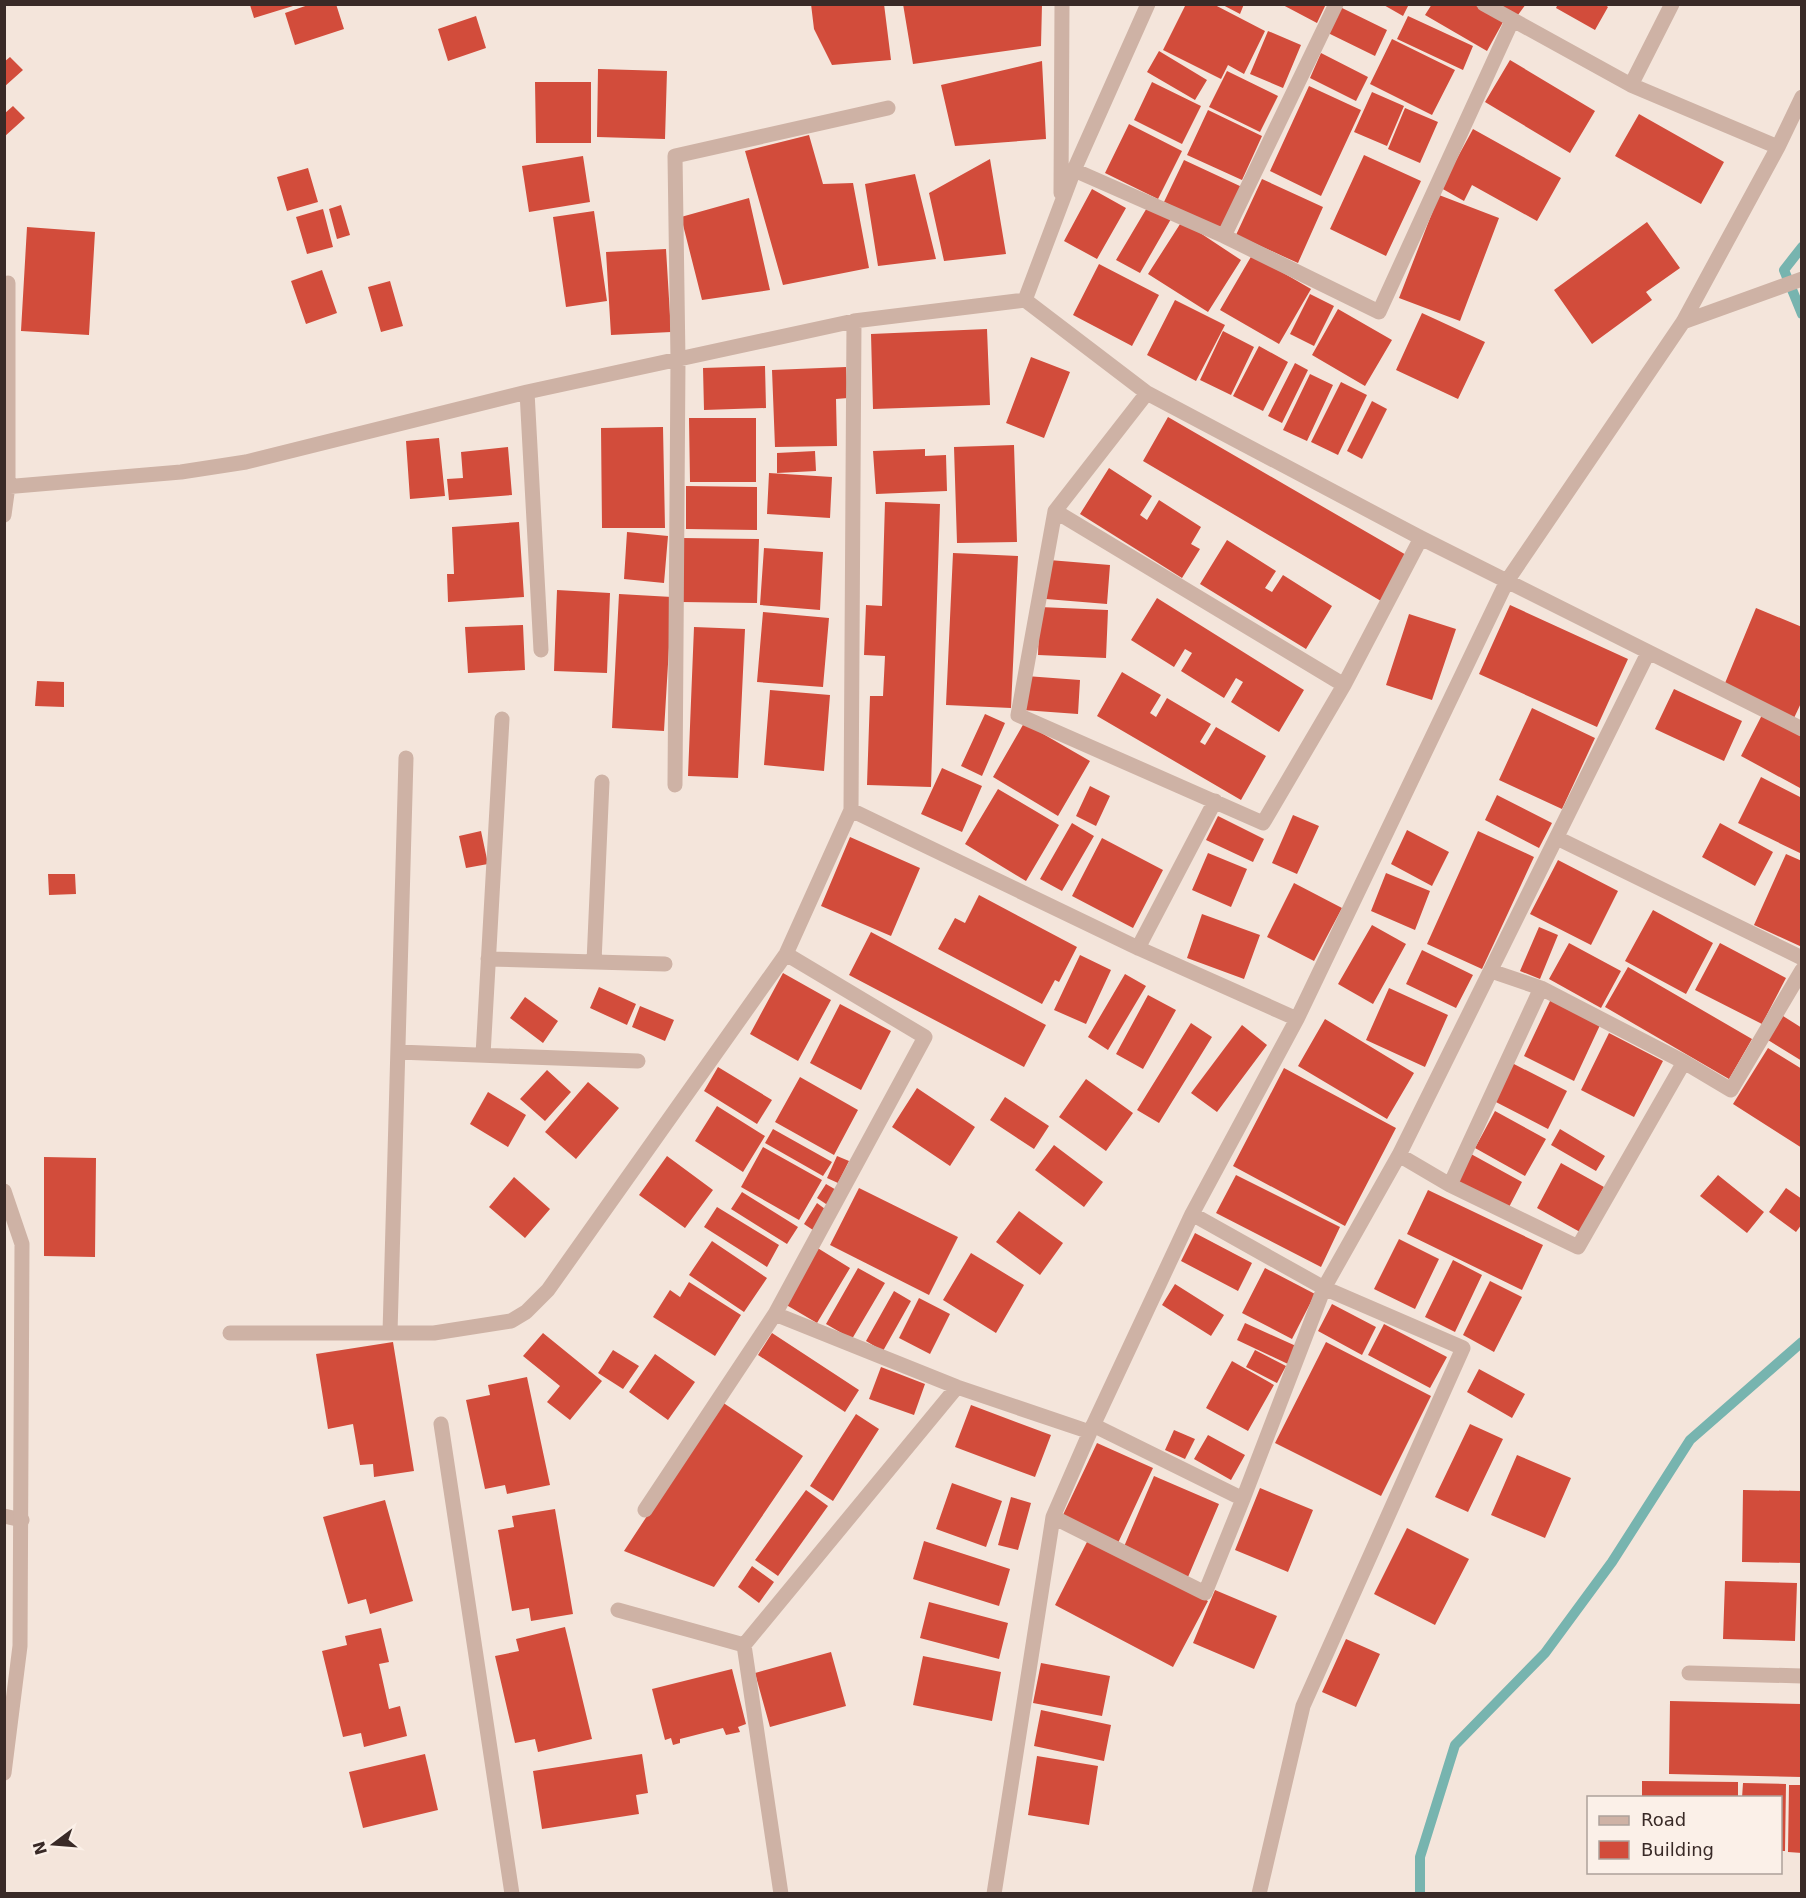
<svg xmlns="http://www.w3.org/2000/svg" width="1806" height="1898" font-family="'DejaVu Sans',sans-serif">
  <rect width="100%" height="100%" fill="#f4e5db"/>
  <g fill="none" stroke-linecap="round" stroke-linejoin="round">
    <path stroke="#77b4af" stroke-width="10" d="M1802,247l-18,23 18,44
      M1420,1894v-37l35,-112 90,-92 67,-91 78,-122 112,-98"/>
  </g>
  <path fill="#d24c3b" d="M311,4h25l8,25 -49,16 -10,-32z
    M811,4h73l7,56 -59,5 -18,-36z
    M903,4h139l-1,42 -128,18z
    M1186,4h27l52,27 -21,43 -16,-9 -7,14 -58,-29z
    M1221,4h23l-4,10z
    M1281,4h45l-9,19z
    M1382,4h27l-6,12z
    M1432,4h41l30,18 -16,29 -62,-36z
    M1495,4h31l-11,15z
    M1558,4h46l4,3 -13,23 -39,-22z
    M250,5h43v1l-39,12z
    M1340,7l47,23 -12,26 -47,-23z
    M476,16l10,32 -38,13 -10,-32z
    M1408,16l65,30 -10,24 -66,-31z
    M1268,31l33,14 -18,43 -33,-14z
    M1392,39l63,31 -23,45 -62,-31z
    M1159,51l48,29 -12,20 -48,-28z
    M1321,53l47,24 -12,24 -46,-23z
    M10,57l13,13 -19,17v-25z
    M1510,60l85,51 -25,42 -85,-51z
    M1042,61l4,78 -91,7 -14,-61z
    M598,69l69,2 -2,68 -68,-2z
    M1227,71l51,25 -18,36 -51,-25z
    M535,82h56v61h-55z
    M1152,82l49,24 -19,38 -48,-24z
    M1309,86l52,24 -40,86 -51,-25z
    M1372,92l32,14 -17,40 -33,-14z
    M13,106l12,12 -21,19v-23z
    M1405,108l33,14 -18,41 -32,-14z
    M1208,110l54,26 -20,44 -55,-25z
    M1639,114l85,48 -23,42 -86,-48z
    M1129,124l53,27 -24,48 -53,-26z
    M1473,129l88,49 -24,43 -65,-36 -8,16 -23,-13z
    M809,135l14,49 30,-1 16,85 -86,17 -38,-134z
    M1364,155l57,26 -35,75 -56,-27z
    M583,156l7,46 -61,10 -7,-46z
    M990,159l16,95 -62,7 -15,-68z
    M1184,160l58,27 -20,43 -58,-28z
    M308,168l10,34 -31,9 -10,-34z
    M915,174l21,85 -58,7 -13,-82z
    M1262,179l61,28 -25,56 -62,-28z
    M1092,189l34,19 -29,51 -33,-18z
    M1439,195l60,23 -39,103 -61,-23z
    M749,198l21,92 -68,10 -21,-83z
    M341,205l9,30 -13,4 -8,-30z
    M1148,206l23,13 -31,54 -24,-13z
    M323,209l10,38 -26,7 -11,-37z
    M594,211l13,90 -41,6 -13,-90z
    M1182,221l59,39 -33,52 -60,-38z
    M1647,222l33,46 -34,24 6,8 -60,44 -38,-54z
    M27,227l68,5 -6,103 -68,-4z
    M666,249l5,83 -60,3 -5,-83z
    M1252,255l59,34 -32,55 -59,-34z
    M1099,264l60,31 -27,51 -59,-31z
    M322,270l15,43 -31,11 -15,-43z
    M390,281l13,45 -22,6 -13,-45z
    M1310,294l24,12 -20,40 -24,-12z
    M1175,300l50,25 -29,56 -49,-26z
    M1338,309l54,31 -27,46 -53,-31z
    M1422,313l63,29 -27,57 -62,-29z
    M987,329l3,76 -117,4 -2,-75z
    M1223,331l31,16 -23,48 -31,-15z
    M1259,346l29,16 -25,49 -30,-15z
    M1031,357l39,15 -26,66 -38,-15z
    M1295,363l13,7 -26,53 -14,-7z
    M765,366l1,42 -62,2 -1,-42z
    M846,367l2,31 -12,1 1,47 -62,1 -3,-77z
    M1310,374l23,11 -26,56 -24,-11z
    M1341,382l26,13 -29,60 -27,-13z
    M1372,401l15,8 -25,50 -15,-8z
    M1168,417l240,139 -27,45 -238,-140z
    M689,418h67v64h-66z
    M663,427l2,101h-63l-1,-100z
    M439,438l6,58 -35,3 -4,-58z
    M1014,445l3,97 -60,1 -3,-96z
    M508,447l4,48 -63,5 -2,-21 16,-1 -2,-26z
    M925,449v7l21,-1 1,36 -71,3 -3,-43z
    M815,451l1,20 -39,2v-20z
    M1109,468l43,28 -12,19 7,5 12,-20 42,27 -10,17 9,5 -18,29 -102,-64z
    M769,473l63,4 -2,41 -63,-4z
    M686,486l71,1v43l-71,-1z
    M885,502l55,2 -9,283 -64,-2 3,-89h13l2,-40 -21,-1 2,-50 16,1z
    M519,522l5,75 -76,5 -1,-28h7l-2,-47z
    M627,532l41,4 -4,47 -40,-4z
    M682,538l77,1 -2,64 -76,-1z
    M1227,540l49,31 -11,17 7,4 11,-17 49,31 -26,43 -106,-65z
    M764,548l59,4 -3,58 -60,-5z
    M953,553l65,3 -7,152 -65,-3z
    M1049,560l61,5 -3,39 -61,-5z
    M557,590l53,3 -3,80 -53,-2z
    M619,594l53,3 -8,134 -52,-3z
    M1157,598l147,92 -25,42 -48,-30 12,-20 -7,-4 -12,20 -43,-27 11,-18 -7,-4 -11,18 -43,-27z
    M1510,605l118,54 -31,68 -118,-53z
    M1040,607l68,3 -2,48 -68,-3z
    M1756,608l46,19v74l-8,17 -71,-30z
    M763,612l66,6 -6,69 -66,-5z
    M1409,614l47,15 -24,71 -46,-15z
    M523,625l2,45 -57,3 -3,-46z
    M694,627l51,2 -7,149 -50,-2z
    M1122,672l39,23 -11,18 6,4 11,-19 44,26 -11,18 5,3 11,-18 50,29 -25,44 -144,-84z
    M1026,676l54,4 -2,34 -55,-4z
    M37,681l27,1v25l-29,-1z
    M1674,689l68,32 -18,40 -69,-32z
    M770,690l60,5 -6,76 -60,-6z
    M1532,708l63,30 -33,71 -63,-29z
    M985,714l20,9 -23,53 -21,-10z
    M1762,715l40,21v48l-2,4 -59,-32z
    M1024,723l66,38 -32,55 -65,-39z
    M942,768l40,18 -20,46 -41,-18z
    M1761,777l41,21v56l-64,-31z
    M1090,786l20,10 -14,30 -20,-10z
    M998,789l61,36 -33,56 -61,-37z
    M1497,795l55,28 -13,25 -54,-28z
    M1293,815l26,11 -22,48 -25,-11z
    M1218,816l46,23 -11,23 -47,-22z
    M1072,823l22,13 -32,55 -22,-12z
    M1720,823l53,29 -18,34 -53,-29z
    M1407,830l42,22 -17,34 -41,-22z
    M481,831l7,33 -22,4 -7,-32z
    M1478,831l56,26 -52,112 -55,-25z
    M850,837l70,31 -29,68 -70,-30z
    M1102,838l61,32 -30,58 -61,-32z
    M1208,853l39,16 -16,38 -39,-17z
    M1786,854l16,7v86l-48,-22z
    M1558,860l60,31 -27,54 -61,-31z
    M1386,873l44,18 -15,39 -44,-19z
    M48,874h27l1,20 -27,1z
    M1294,883l48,25 -28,53 -47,-24z
    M979,895l98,52 -18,35 -4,-2 -13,24 -104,-55 17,-31 10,5z
    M1653,910l60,33 -27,51 -61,-33z
    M1202,914l58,21 -16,44 -57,-21z
    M1372,925l34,19 -33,60 -35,-20z
    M1539,927l19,8 -18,44 -20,-8z
    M871,932l175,93 -22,42 -175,-92z
    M1569,943l52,28 -20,37 -52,-29z
    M1720,943l66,35 -24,46 -67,-34z
    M1422,950l51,25 -17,33 -50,-24z
    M1080,955l31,15 -25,54 -32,-14z
    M1628,967l124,72 -23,40 -124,-72z
    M783,973l48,27 -33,61 -48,-27z
    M1125,974l21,12 -38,64 -20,-13z
    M599,987l37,17 -9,21 -37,-17z
    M1389,988l59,27 -23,52 -59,-27z
    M1148,995l28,15 -33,59 -27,-15z
    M525,997l33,24 -15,22 -33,-25z
    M1551,999l50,24 -27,58 -50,-25z
    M840,1004l51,27 -30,59 -51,-27z
    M640,1006l34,14 -9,21 -33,-14z
    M1783,1016l19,12v33l-34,-21z
    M1325,1019l89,54 -27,46 -89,-53z
    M1191,1023l21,14 -53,86 -22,-13z
    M1242,1025l25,20 -50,67 -26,-19z
    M1609,1033l54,28 -29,56 -53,-27z
    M1768,1048l34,21v79l-69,-44z
    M1512,1063l55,28 -19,38 -56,-29z
    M718,1067l54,33 -15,24 -53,-33z
    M1284,1068l112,60 -51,98 -112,-60z
    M547,1070l24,22 -26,29 -25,-22z
    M800,1077l58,33 -24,45 -59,-33z
    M1086,1079l47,34 -27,38 -47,-34z
    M588,1082l31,26 -43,51 -31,-27z
    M917,1088l58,39 -25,39 -58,-39z
    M488,1092l38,23 -18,32 -38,-23z
    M1005,1097l44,29 -15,23 -44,-29z
    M717,1106l48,30 -22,36 -48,-31z
    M1495,1111l51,28 -21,37 -50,-28z
    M773,1129l59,33 -9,14 -58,-33z
    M1560,1129l45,27 -9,15 -45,-26z
    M1054,1145l49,37 -19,25 -49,-37z
    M763,1147l59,33 -23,40 -58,-33z
    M1471,1154l51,28 -14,27 -51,-28z
    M667,1156l46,34 -28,38 -46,-33z
    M837,1156l12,5 -11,22 -11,-5z
    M44,1157l52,1 -1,99 -51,-1z
    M1561,1163l43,24 -24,45 -43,-24z
    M1236,1175l104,52 -19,40 -105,-54z
    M1718,1175l46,37 -17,21 -47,-37z
    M514,1177l36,32 -25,29 -36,-31z
    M826,1184l12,7 -9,15 -12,-8z
    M859,1188l99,49 -29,58 -99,-50z
    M1786,1188l16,11v25l-6,8 -27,-20z
    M1428,1190l115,55 -21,45 -115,-56z
    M742,1192l56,35 -11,17 -56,-35z
    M817,1203l8,6 -12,21 -9,-6z
    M717,1207l62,38 -12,22 -63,-40z
    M1019,1211l44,32 -23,32 -44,-33z
    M1195,1233l57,30 -14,28 -57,-30z
    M1399,1239l40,20 -24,50 -41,-20z
    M712,1241l55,37 -23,34 -55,-37z
    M816,1247l34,21 -33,55 -34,-20z
    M971,1253l53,32 -28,48 -53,-33z
    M1453,1260l29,15 -27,57 -30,-15z
    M858,1268l27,15 -33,56 -26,-15z
    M1265,1268l50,26 -23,45 -50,-26z
    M1490,1281l32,16 -28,55 -31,-17z
    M689,1282l52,33 -26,41 -62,-39 17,-27 10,7z
    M1175,1284l49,31 -13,21 -49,-31z
    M894,1291l17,10 -28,50 -17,-10z
    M919,1298l31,16 -20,40 -31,-16z
    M1332,1304l44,23 -14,28 -44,-24z
    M1245,1323l51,23 -8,18 -51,-24z
    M1384,1324l63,33 -17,31 -62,-33z
    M543,1333l59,48 -32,39 -23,-18 13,-16 -37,-30z
    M772,1333l87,57 -14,22 -87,-57z
    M393,1342l21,129 -40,6 -1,-13 -13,1 -7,-41 -25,5 -12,-75z
    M1326,1342l105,54 -50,100 -106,-53z
    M613,1350l26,16 -16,23 -25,-16z
    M1255,1350l31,16 -9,17 -31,-16z
    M655,1354l40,28 -27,38 -39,-28z
    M1232,1361l42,24 -26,46 -42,-23z
    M881,1367l44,17 -11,31 -45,-16z
    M1479,1369l46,25 -13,24 -45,-26z
    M527,1377l23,108 -43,9 -2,-9 -20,4 -19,-89 24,-5 -2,-10z
    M722,1402l81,54 -89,131 -90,-36z
    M971,1405l80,30 -16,42 -80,-30z
    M856,1414l23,15 -46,72 -23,-15z
    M1470,1424l33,15 -35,73 -33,-15z
    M1174,1430l21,9 -10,20 -20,-9z
    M1208,1435l37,20 -14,25 -37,-21z
    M1097,1443l56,25 -35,75 -56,-26z
    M1517,1455l54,23 -26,60 -54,-23z
    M1154,1476l65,28 -31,73 -65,-28z
    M952,1483l50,18 -16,46 -50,-18z
    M1260,1488l53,22 -25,62 -53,-22z
    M806,1490l22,16 -50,70 -23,-16z
    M1743,1490l59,1v72l-60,-1z
    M1011,1497l20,6 -13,47 -20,-5z
    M385,1500l28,101 -43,13 -4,-15 -18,5 -25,-87z
    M555,1509l18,105 -42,7 -2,-13 -17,3 -14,-81 16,-3 -2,-11z
    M1407,1528l62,31 -34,66 -61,-31z
    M1089,1538l119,63 -35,66 -118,-62z
    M924,1541l86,28 -11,37 -86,-27z
    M752,1566l22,16 -15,21 -21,-16z
    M1725,1581l72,2 -2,58 -72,-2z
    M1215,1590l62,26 -23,53 -61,-26z
    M929,1602l79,21 -9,36 -79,-21z
    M565,1627l27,112 -54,13 -3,-13 -20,4 -20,-87 24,-5 -3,-12z
    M381,1628l8,34 -10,2 10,45 11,-3 7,30 -43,11 -3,-14 -18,4 -21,-86 25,-6 -2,-9z
    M1346,1639l34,15 -24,53 -34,-15z
    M831,1652l15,54 -76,21 -15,-54z
    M923,1656l78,16 -9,49 -79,-16z
    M1041,1663l69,13 -8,40 -69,-13z
    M732,1669l14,55 -8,3 2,5 -14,3 -3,-7 -43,11v4l-7,2 -2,-7 -6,2 -13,-51z
    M1670,1701l132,3v73l-133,-3z
    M1041,1710l70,15 -7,36 -70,-15z
    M425,1754l13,56 -75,18 -14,-56z
    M642,1754l6,39 -12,2 3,19 -97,15 -9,-58z
    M1037,1756l61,10 -9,59 -61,-10z
    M1642,1781l96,1v16h-96z
    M1743,1783l43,1 -1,67h-5v-53h-38z
    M1789,1785h13v68l-14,-1z"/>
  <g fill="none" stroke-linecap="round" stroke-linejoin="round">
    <path stroke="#ceb2a5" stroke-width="15" d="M4,1516l18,4"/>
    <path stroke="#ceb2a5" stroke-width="15" d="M1484,4l147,81 147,62
      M1631,85l41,-81
      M1074,170l150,66 155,76 133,-291
      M1061,193l1,-189
      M1224,236l112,-232
      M1025,300l49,-130 74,-166
      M854,321l-3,489 -65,144 139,83 -150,277 182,73 133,45
      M1683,322l119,-43
      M527,392l14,258
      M1147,393l-92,118 -37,204 245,108 81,-138 77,-147
      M4,487l177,-15 65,-10 281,-70 327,-71 171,-21 122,93 274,145 381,191
      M1055,511l289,174
      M4,515l4,-29v-203
      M675,785l3,-425 -3,-204 213,-48
      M851,810l287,138 159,71
      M1557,838l245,120
      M1138,948l77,-147
      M488,959l177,5
      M594,962l8,-180
      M1491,971l50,17 143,74 47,28 71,-120
      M398,1052l240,9
      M483,1055l19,-336
      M1399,1155l51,30 128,62 106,-185
      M1450,1185l91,-197
      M4,1191l18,53 -2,402 -16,127
      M1192,1214l132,74 139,60 -160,358 -44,188
      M230,1333h204l77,-12 15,-9 22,-22 238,-336
      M390,1333l16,-575
      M441,1424l71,470
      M1093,1425l150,74
      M645,1510l130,-196
      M1053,1517l152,76 38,-94 81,-211 75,-133 249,-502
      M618,1610l126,35
      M1689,1673l113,3
      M781,1894l-37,-249 213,-258
      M994,1894l59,-377 37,-85 102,-218 105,-195 210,-438 176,-259 95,-175 24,-50"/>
  </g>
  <rect width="1806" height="1898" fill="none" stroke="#392a27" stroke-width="12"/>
  <rect x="1587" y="1796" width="195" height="78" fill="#fbf0e8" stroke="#ada19b" stroke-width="1.5"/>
  <rect x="1599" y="1816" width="30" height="9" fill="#ceb2a5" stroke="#ada19b" stroke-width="1.5"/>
  <text x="1641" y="1826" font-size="18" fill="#392a27">Road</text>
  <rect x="1599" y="1841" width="30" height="18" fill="#d24c3b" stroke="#ada19b" stroke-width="1.5"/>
  <text x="1641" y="1856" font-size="18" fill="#392a27">Building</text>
  <g transform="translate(54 1844) rotate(254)" stroke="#fbf0e8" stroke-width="4.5" paint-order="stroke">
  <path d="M0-4.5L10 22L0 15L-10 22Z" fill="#392a27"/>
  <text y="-9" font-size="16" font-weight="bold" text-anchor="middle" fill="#392a27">N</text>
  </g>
</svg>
